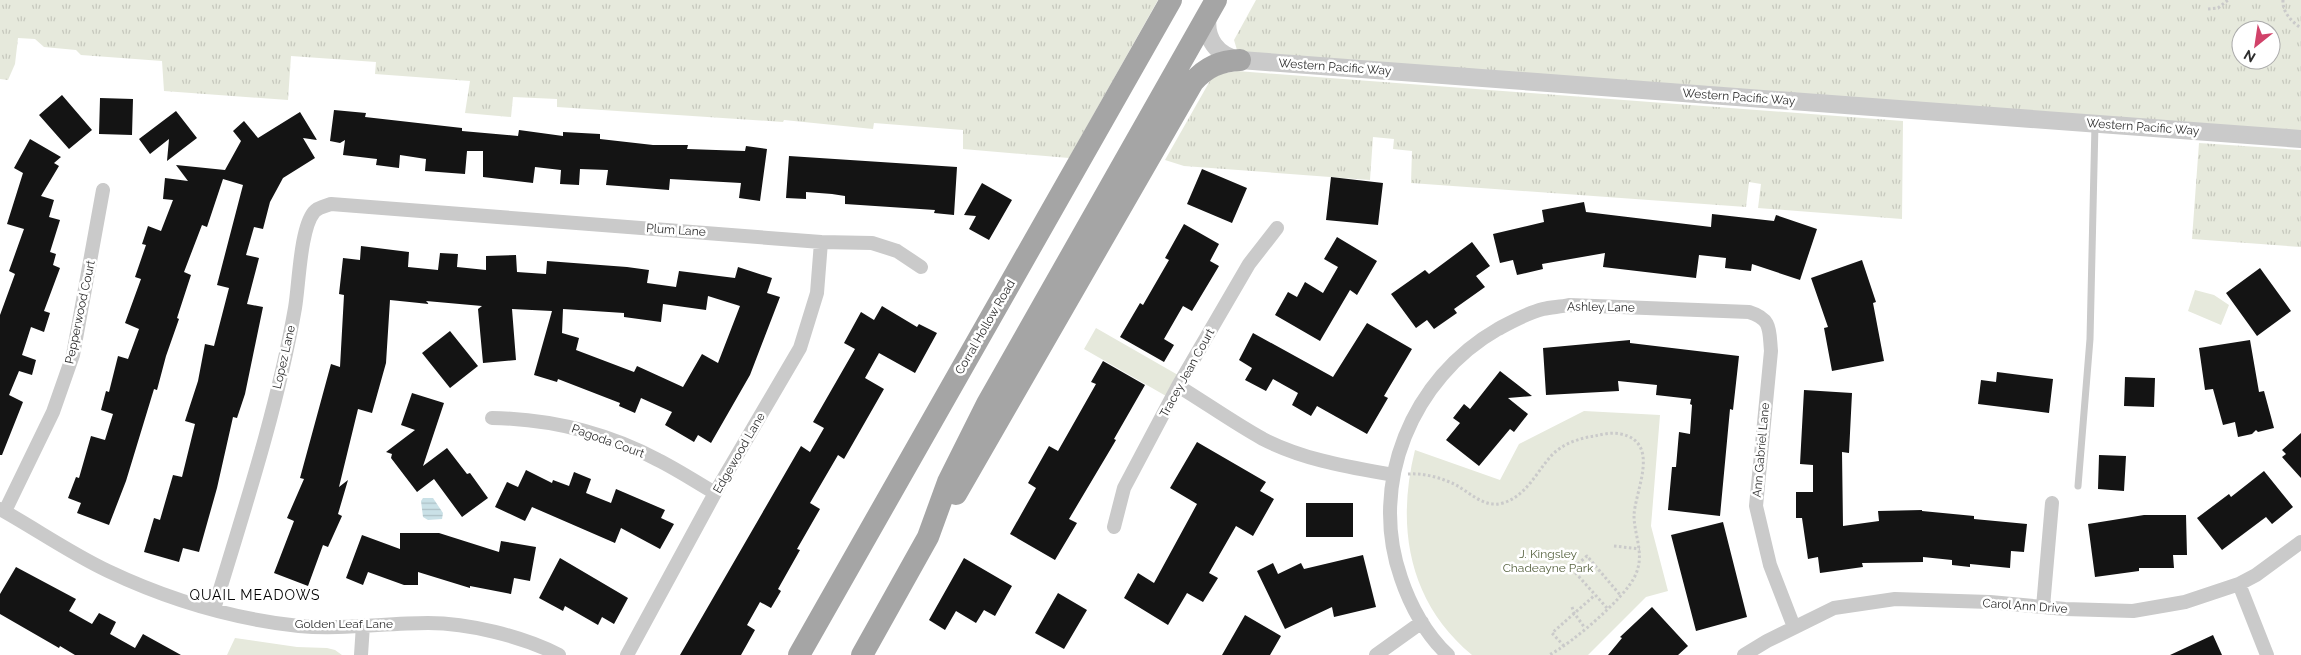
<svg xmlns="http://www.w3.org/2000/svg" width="2301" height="655" font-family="Raleway,sans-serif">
  <defs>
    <pattern id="grass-tufts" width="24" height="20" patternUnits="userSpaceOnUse" patternTransform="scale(1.25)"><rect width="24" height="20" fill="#e6e9dc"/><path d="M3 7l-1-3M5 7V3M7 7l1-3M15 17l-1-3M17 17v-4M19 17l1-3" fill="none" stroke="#c6c8bd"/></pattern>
    <pattern id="water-rules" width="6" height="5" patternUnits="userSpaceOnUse" patternTransform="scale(1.25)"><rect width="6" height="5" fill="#cae1e7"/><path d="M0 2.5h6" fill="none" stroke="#aec1c6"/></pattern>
  </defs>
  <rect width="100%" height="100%" fill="#fff"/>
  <path fill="url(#grass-tufts)" fill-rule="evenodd" d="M0,0h1158l-89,158 -106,-9v-19l-89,-7 -1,6 -89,-9 -1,2 -226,-15v-8l-44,-2 -2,20 -46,-4 5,-32 -95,-7 1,-12 -85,-6 -3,44 -124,-9 -2,-30 -81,-6 -5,-5 -32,-3 -9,-8 -17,-1 -3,26 -7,16 -8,-1z
    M1256,0h1045v133l-1051,-78 -13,-5 -3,-10zM2241,30h30v30h-30z
    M1237,71l666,50 -1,98 -144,-11 3,-24 -12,-2 -3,25 -335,-24 1,-32 -19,-2 1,-10 -21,-2 -3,43 -186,-14 -19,-6 46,-81 4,-4z
    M2199,143l102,7v97l-109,-8z"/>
  <path fill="#e6e9dc" d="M2195,290l19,5 15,10 -8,20 -33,-14z
    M1096,328l82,47 -12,21 -82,-47z
    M1584,411l76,4 -9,111 17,65 -22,6 -58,58h-116c-64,-53 -76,-129 -57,-205l85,30 19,-36z
    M235,638l62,9 30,1 8,2 7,5h-115z"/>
  <path fill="url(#water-rules)" d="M423,498h10l10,15 -1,6 -14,1 -5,-3 -2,-16z"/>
  <path fill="#141414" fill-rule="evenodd" d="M62,95l30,35 -23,19 -30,-34z
    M100,98l33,1 -1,36 -33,-1z
    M334,110l32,3 -1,4 97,11v3l56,5 1,-6 44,6v-4l37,2v5l53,6h35l-1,4 58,2 1,-5 21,3 -7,52 -21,-3 2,-15 -71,-4 -1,11 -63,-5 2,-15 -28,-1 -1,16 -19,-1 1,-14 -26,-3 -2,16 -50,-6v-26h-16l-2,23 -40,-3 1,-12 -26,-4 -1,13 -23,-3 1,-6 -34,-4 2,-15 -5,3 -10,-2z
    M176,111l21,27 -30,23 2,-22 -19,15 -11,-15z
    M300,112l17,28 -14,-2 12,20 -32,20 -13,24 -7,27 -9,-2 -8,28 13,3 -12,46 16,3 -18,87 -8,24 -4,-1 -16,71 -18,64 -16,-4 -4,14 -35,-10 10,-34 6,2 13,-45 9,2 13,-53 -10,-3 13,-40 7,-37 9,2 15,-58 -12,-3 26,-100 -20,-6 -16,48 -5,-2 -18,47 7,3 -14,43 2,1 -13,37 -9,34 -3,-1 -28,92 -17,44 -32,-12 4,-10 -13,-5 8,-21 3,1 12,-42 14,4 8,-26 -12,-4 5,-19 3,1 9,-36 10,3 11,-30 -14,-6 16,-44 -6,-2 11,-32 -4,-1 6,-18 13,5 12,-31 -10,-1 2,-21 23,3 -12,-16 49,5 16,-29 -8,-10 11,-10 14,17z
    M30,139l31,18 -7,6 5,3 -18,30 13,4 -5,17 11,3 -10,32 6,2 -3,11 7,3 -16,43 6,2 -6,19 -13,-5 -9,28 14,5 -4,15 -13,-4 -10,24 14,7 -21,53h-2v-140l15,-41 -6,-3 15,-42 -17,-5 16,-51 -9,-5z
    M789,156l168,11 -3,48 -20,-2 1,-3 -90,-6v-8l-13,-2 -26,-2v7l-20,-1z
    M1202,169l45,19 -15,35 -45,-19z
    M1331,177l52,6 -5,42 -52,-5z
    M982,183l30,17 -23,40 -20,-11 7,-13 -12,-1z
    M1584,202l2,10 125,15 1,-13 62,7 2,-6 41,14 -17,51 -48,-16 -1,7 -26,-3 1,-10 -27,-3 -3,23 -93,-11 2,-14 -63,11 1,5 -26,6 -4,-15 -13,3 -7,-29 51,-12 -2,-12z
    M1184,224l35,20 -9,17 9,5 -27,45 -9,-5 -19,33 10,6 -10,17 -44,-25 20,-34 3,2 26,-45 -4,-2z
    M1337,237l40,24 -20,34 -7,-5 -30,51 -45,-26 13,-23 9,5 8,-15 18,11 15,-26 -14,-8z
    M1472,242l18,24 -14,10 9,11 -31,22 3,4 -23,16 -7,-9 -11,8 -25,-34 34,-24 4,4z
    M361,246l48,6 -1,15 30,3 2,-17 18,1 -1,13 29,3v-14l30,-1 1,17 29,2 1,-13 80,6 22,3 -2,13 29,4 3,-16 56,7 3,-11 34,11 -5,15 13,4 -30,78 -39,68 -13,-8 -4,7 -29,-17 7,-13 -31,-14 -6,15 -16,-7 1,-3 -62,-24 -1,3 -23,-7 18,-64 -40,-2 4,51 -33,3 -5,-54 4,-3 -56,-5 3,3 -39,-4 -4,63 -14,50 -14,-4 -19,78 9,-7 -10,34 4,2 -14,31 -5,-2 -15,41 -34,-13 20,-52 -7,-3 17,-39 -4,-1 31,-114 9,3 4,-72 -5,-1 4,-36 17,2zM708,296l32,10 -22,57 -16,-9 -19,33 -46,-21 -3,6 -58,-22 3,-12 -17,-5 1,-24 61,4v4l37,5 2,-18 43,6z
    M1862,260l14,42 -3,1 11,58 -52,10 -8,-43 4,-1 -17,-49z
    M2260,268l31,43 -34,25 -31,-43z
    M882,306l35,21 2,-3 18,9 -22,40 -36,-20 -14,25 19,11 -40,70 -6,-4 -28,48 10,6 -23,40 3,1 -22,39 3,2 -10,17 -11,-6 -13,23 8,5 -14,25h-61l121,-209 9,6 14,-24 -11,-6 42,-73 -11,-6 17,-31 13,8z
    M1367,323l45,26 -28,47 4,2 -21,36 -50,-28 -6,10 -19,-11 6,-12 -25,-14 -7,12 -21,-11 7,-12 -13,-8 14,-27 80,44z
    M450,331l28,35 -28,22 -28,-35z
    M1630,340v3l109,13 -6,54 -3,-1 -10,107 -52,-6 4,-43h4l3,-35 11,2 2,-29 -2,-1 1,-5 -35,-4 1,-10 -39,-4 1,10 -73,4 -3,-47z
    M2250,340l9,52 5,-1 10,37 -16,4 -2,-2 -4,4 -14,3 -3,-15 -12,3 -10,-36 -8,1 -6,-42z
    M1103,361l42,24 -31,54 2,1 -47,79 8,4 -22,37 -45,-26 26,-46 -8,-5 21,-37 9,5 38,-67 -5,-2z
    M1500,371l32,25 -24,2 20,16 -14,18 -4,-3 -31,37 -33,-26 14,-17 -7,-5 11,-14 6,5z
    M1997,372l56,7 -4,34 -71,-9 3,-24 15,2z
    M2125,377l30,1 -1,29 -30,-1z
    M1804,390l48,3 -3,60 -7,-1 1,74 36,-5 -1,-10 44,-1v1l52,5v3l53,5 -3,28 -13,-1 -1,17 -40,-4v3l-18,-2v-5l-29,-3v5l-61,1 1,4 -43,6 -2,-16 -10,2 -6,-41h-6v-26h17v-27l-13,-1z
    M412,393l32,10 -21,63 24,-18 20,26 3,-1 18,25 -26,19 -28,-38 -17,13 -26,-34 1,-4 -6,-2 29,-22 -14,-5z
    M2301,433v45l-19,-21 4,-3 -4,-4z
    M1197,442l69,40 -6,9 14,8 -21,37 -17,-10 -27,47 9,5 -15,24 -16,-9 -19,32 -44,-27 14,-25 16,10 43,-79 -27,-16z
    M2099,455l27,1 -2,35 -26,-2z
    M526,470l26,13 1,-3 16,6 5,-14 17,7 -5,14 25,10 5,-14 49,21 -4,8 13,6 -14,25 -39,-21 -6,15 -83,-36 -7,14 -30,-14 12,-25 11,5z
    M2264,471l29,36 -21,17 -6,-7 -44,33 -25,-32 32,-24 2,3z
    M1306,503h47v34h-47z
    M2144,515h42l1,40h-14l1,13h-35v3l-44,6 -7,-53z
    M1723,522l24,95 -51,14 -25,-96z
    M400,533h39l60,19 2,-11 35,6 -6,34 -16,-3 -3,16 -41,-8v2l-52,-16v13h-14l-36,-13 -5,13 -17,-7 16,-43 38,14z
    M1363,555l13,52 -42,10 -2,-10 -47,22 -28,-58 16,-8 5,11 23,-11 3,6z
    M560,558l68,40 -14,26 -12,-7 -4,8 -33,-19 -2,5 -24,-13z
    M964,558l48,28 -17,30 -11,-6 -8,13 -20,-12 -11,19 -16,-10z
    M16,567l60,32 -7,12 23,13 7,-11 17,9 -6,12 25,14 8,-14 38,21h-106l-15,-9 -1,2 -59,-34v-20z
    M1058,593l29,17 -23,39 -29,-16z
    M1652,607l36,39 -10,9h-70l14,-17 -2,-1z
    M1245,615l36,21 -11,19h-48z
    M2213,635l9,20h-52z"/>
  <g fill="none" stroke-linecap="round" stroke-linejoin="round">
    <path stroke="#cacaca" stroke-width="3" stroke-dasharray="2.5 2.5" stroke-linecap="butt" d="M2283,0c-1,12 9,22 18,28
      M2208,9l10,-1 10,-8
      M1408,474c15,-1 30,3 44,9 16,7 31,26 51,20 23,-7 33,-30 48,-47 11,-12 28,-18 44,-20 8,-2 18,-4 26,-2 41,9 13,58 13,83 1,21 11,38 1,59 -10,22 -64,68 -86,79
      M1614,546l26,3
      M1572,607l2,6 11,15
      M1607,608l-35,-39 15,-13 34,40
      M1564,646l-12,-13 43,-38"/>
    <path stroke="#cacaca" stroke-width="7" d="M2078,486l12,-147 5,-215"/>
    <path stroke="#cacaca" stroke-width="14" d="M1178,386c28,17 56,37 85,53 41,21 86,28 130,36
      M492,418c58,1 115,15 166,42 20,10 38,22 57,33
      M0,509c36,20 70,44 108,62 59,28 126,48 191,55 42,4 86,-3 129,-3 40,0 94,13 131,32
      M5,511l48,-99 20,-57 30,-165
      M1114,527l10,-39 54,-102 71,-122 28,-36
      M2239,584l28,71
      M2043,607l9,-104
      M214,609c30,-99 63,-199 81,-301 4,-23 5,-79 19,-96 4,-5 11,-6 17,-8l490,38 51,1 25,8 24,16
      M361,655l2,-30
      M627,655l88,-162 85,-145 17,-55 4,-51
      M1376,655l46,-33
      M1448,655c-22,-20 -38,-50 -47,-77 -33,-94 11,-200 97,-249 13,-7 29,-16 45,-20 8,-2 17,-2 26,-4l180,7c23,7 20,18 22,39l-15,155 14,59 24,62
      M1744,655l23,-14 67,-33 61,-9 95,3 75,7 68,2 52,-9 54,-18 17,-9 45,-33"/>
    <path stroke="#cacaca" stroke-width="18" d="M1208,15c-4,23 9,41 32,45l1061,79"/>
    <path stroke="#a5a5a5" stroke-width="22" d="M956,494l237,-412c13,-15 27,-21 47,-22
      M799,655l372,-655
      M862,655l66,-118 20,-55 39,-78 229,-404"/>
  </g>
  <g text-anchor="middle" stroke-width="5" stroke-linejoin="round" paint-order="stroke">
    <g font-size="12" fill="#2d2d2d" stroke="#fff">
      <text transform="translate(1335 67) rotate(4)" y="4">Western Pacific Way</text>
      <text transform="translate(1739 97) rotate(4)" y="4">Western Pacific Way</text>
      <text transform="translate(2143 127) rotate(4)" y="4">Western Pacific Way</text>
      <text transform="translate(676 230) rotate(4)" y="4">Plum Lane</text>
      <text transform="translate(1601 307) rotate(1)" y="4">Ashley Lane</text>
      <text transform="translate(80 312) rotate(-78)" y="4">Pepperwood Court</text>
      <text transform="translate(985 327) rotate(-60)" y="4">Corral Hollow Road</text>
      <text transform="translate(284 357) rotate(-77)" y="4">Lopez Lane</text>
      <text transform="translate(1187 373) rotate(-61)" y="4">Tracey Jean Court</text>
      <text transform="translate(608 441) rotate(20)" y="4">Pagoda Court</text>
      <text transform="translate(1761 450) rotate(-85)" y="4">Ann Gabriel Lane</text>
      <text transform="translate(739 453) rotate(-60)" y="4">Edgewood Lane</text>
      <text transform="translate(2025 606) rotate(4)" y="4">Carol Ann Drive</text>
      <text x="344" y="628">Golden Leaf Lane</text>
    </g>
    <g font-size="12" fill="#576340" stroke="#fff">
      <text x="1548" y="558">J. Kingsley<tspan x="1548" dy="14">Chadeayne Park</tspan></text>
    </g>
    <g font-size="14" letter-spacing="1" fill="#000" stroke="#fff">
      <text x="255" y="600">QUAIL MEADOWS</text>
    </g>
  </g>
  <g transform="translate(2256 45) rotate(210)"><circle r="24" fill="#ffffff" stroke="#ababab"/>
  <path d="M0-4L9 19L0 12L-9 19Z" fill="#d14269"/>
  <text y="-8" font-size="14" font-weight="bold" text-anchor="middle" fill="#2d2d2d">N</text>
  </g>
</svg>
